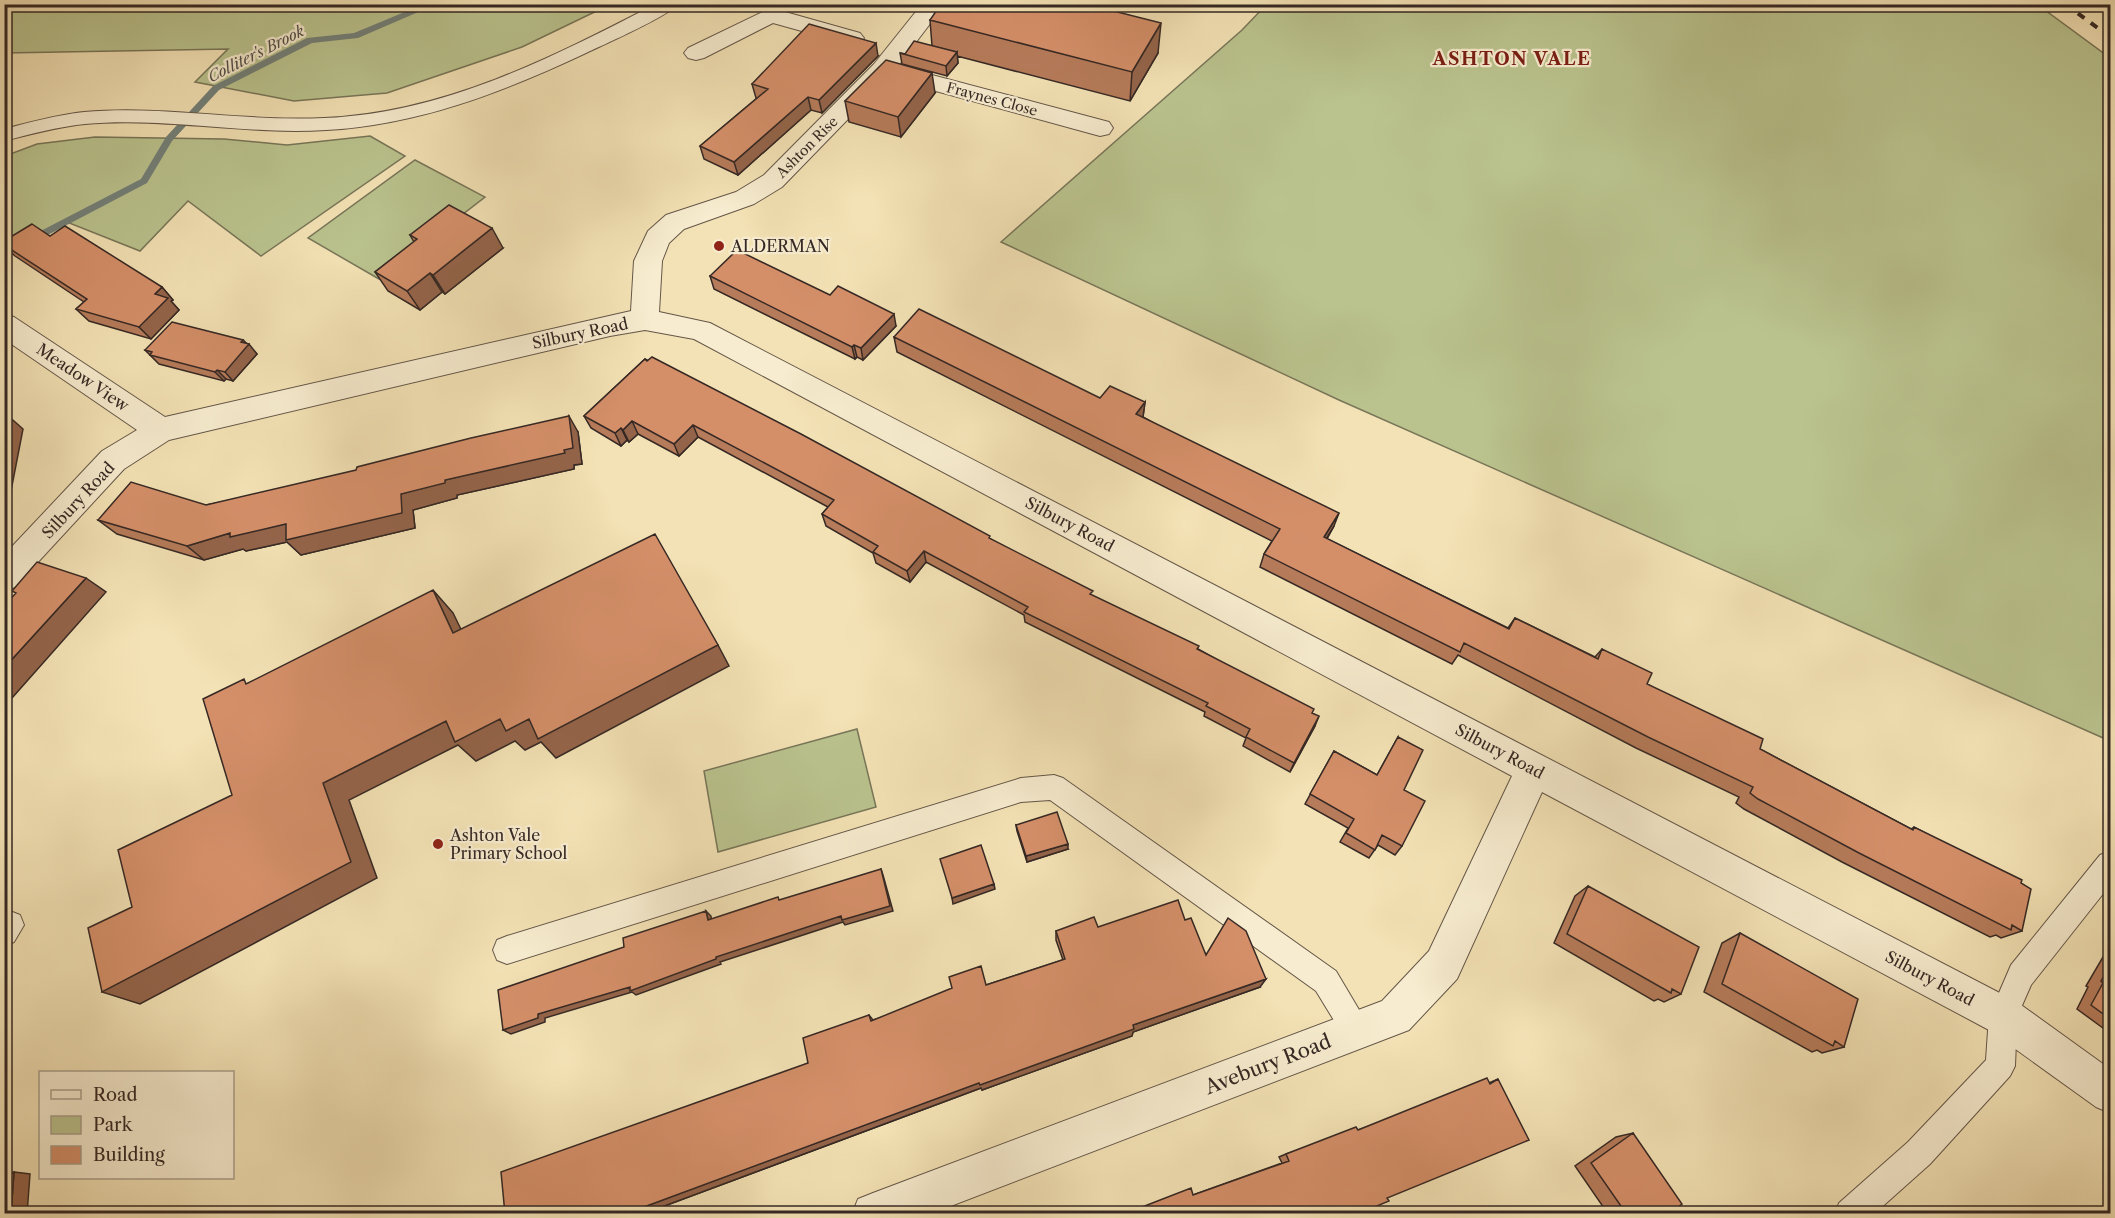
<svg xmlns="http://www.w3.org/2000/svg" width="2115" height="1218" font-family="'Libre Caslon Text',serif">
  <rect width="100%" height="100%" fill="#f3e2b5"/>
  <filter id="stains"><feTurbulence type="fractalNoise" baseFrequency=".00333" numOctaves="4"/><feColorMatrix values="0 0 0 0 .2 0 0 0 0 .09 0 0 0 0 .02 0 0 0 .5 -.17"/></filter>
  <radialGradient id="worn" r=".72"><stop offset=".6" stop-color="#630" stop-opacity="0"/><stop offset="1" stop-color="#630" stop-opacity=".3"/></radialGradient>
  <path fill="#bac38e" stroke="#787659" stroke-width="1.5" d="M1267,4l771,1 72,53v683l-771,-341 -338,-158 241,-212z
    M4,5l1,-1 604,1 -87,42 -135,46 -93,8 -99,-19 33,-33 -223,4z
    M370,136l35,20 -144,100 -73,-55 -48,50 -73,-29 -62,30v-96l32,-12 58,-7 129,2 63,6z
    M415,160l70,37 -106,82 -71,-41z
    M857,729l19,78 -158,45 -14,-81z"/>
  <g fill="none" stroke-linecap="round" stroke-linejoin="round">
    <path fill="#73817a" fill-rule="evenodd" d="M424,4h13l-79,34 -46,5 -93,47 -47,51 -25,42 -143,75v-8l137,-71 25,-42 47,-51 94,-48 47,-5z"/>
    <defs>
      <path id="service" d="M656,4h22c-9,12 -75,41 -92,49 -83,39 -168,72 -260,77 -81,5 -161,-13 -241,-6 -28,3 -54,10 -81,17v-12c27,-7 53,-14 80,-17 80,-7 160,10 240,6 120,-5 227,-60 332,-114z
        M1054,775l9,3 273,193 35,59 -5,10 -10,5 -10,-5 -30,-49 -266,-191 -29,2 -514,162 -10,-4 -4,-10 4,-10 10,-4 514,-158z
        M2110,851v34l-79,100 -14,32 -2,49 -5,10 -80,88 -56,50h-39l4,-11 69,-61 78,-82 3,-44 22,-51 89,-110z
        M10,911l10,4 4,10 -10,17 -10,4v-33z"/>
      <path id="minor" d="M922,4h23l-47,62 211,56 4,6 -4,6 -9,2 -212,-58 -106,109 -28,17 -70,25 -15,14 -7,18 -3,51 51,11 1307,679 93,67v44l-14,-6 -107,-77 -447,-238 -85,187 -48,51 -479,184h-78l6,-15 15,-6 509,-192 47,-50 83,-175 -818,-437 -49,-9 -35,6 -441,104 -45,29 -109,118 -11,4v-36l98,-104 35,-21 -133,-91v-25l10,3 151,100 466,-106 3,-50 14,-30 18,-16 70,-23 28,-17 110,-111z
        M771,8l89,25 4,5 -4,5 -8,2 -79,-22 -69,35 -8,2 -8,-2 -4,-5 4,-5z"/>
    </defs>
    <use href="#service" stroke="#645648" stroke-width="2"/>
    <use href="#minor" stroke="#645648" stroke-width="2"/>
    <use href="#service" fill="#f7eccf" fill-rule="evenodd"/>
    <use href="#minor" fill="#f7eccf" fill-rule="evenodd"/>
    <path stroke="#352824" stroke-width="4" stroke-dasharray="8 8" stroke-linecap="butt" d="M2065,4l45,33"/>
  </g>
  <path fill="#b67b5a" stroke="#352824" stroke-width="1.5" d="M930,20l228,33 -28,48 -173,-45 1,7 -11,13 -45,-12 -2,-11 5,1 27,-8z
    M878,56l-56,57 -11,-3 -73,65 -34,-16 -4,-13 57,-48h-1l-4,-14z
    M935,93l-34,44 -52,-15 -4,-21z
    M410,235l93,13 -58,46 -3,-2 -22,18 -32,-19 -13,-19 39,-30z
    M50,236l112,51 11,13 -2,1 8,9 -28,29 -62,-18 -13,-12 8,-7 -69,-46 -11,-10v-5z
    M710,276l120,19 66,31 -33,34 -6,-3 -2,2 -141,-70z
    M894,337l206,61 45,4 -2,15 191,109 -7,13 181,89 7,-10 80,39 7,-8 45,35 113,65 151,80 3,-2 107,56 1,48 -21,7 -5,-3 -6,2 -148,-75 -98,-53 -8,-6 3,-6 -103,-49 -178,-93 -6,9 -192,-97 4,-13 8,-13 -375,-189z
    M243,340l14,14 -24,27 -7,-2 -2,2 -65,-17 -14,-14z
    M645,359l345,180 102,57 106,53 114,64 3,13 -25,46 -47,-26 3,-8 -42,-22 1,-4 -180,-90 -1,-7 -98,-53 -16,20 -34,-19 -3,-10 -47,-27 -4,-12 6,-7 -130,-70 -19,19 -41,-22 -9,8 -2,-2 -6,6 -30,-18 -7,-12z
    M578,432l4,32 -8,1v4l-117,26v3l-44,12 2,18 -114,27 -14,-13 -41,9 -3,-2 -39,11 -87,-26 -19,-14 108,-15z
    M1398,737l6,53 -2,56 -7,9 -17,-10 -9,13 -29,-16 8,-14 -43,-24 29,-53 43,24z
    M1016,825l52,24 -41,13 -10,-31z
    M1588,886l93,108 -17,8 -6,-3 -4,2 -100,-58 21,-47z
    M1185,920l21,35 54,32 -127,45 -1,4 -150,54 -1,-2 -338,126h-138l303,-151 61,-48 4,5 113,-35 77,-25 -7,-20v-9z
    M1740,933l104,114 -22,6 -5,-3 -5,2 -108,-60 18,-49z
    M2110,945v85l-3,1 -30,-22 11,-22 -2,-1z
    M1498,1079l-111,119 -194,-3 89,-32 -3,-6 7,-3 72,-24 131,-47z
    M1633,1133l36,81h-72l7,-6 -29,-42 41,-29z"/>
  <path fill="#94644a" stroke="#352824" stroke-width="1.5" d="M1161,23l-3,30 -28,48 2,-29z
    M876,43l2,13 -56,57 -3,-13z
    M957,52l1,11 -11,13 -1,-10z
    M932,73l3,20 -34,44 -3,-20z
    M808,97l3,13 -73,65 -4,-13z
    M492,228l11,20 -58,46 -12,-19z
    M430,273l12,19 -22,18 -13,-19z
    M162,287l11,13 -2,1 8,9 -28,29 -12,-12 16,-33z
    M894,314l2,12 -33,34 -2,-12z
    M243,340l5,5 1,-1 8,10 -24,27 -8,-9 16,-30z
    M854,345l3,12 -2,2 -3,-12z
    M217,370l9,9 -2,2 -9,-9z
    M1145,402l-2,15 -9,11 2,-14z
    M6,414l17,15 -12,62 -7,-5v-65z
    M569,416l9,16 4,32 -8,1v4l-117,26v3l-44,12 2,18 -114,27 -14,-13 -41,9 -3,-2 -39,11 -17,-14 43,-13 171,-39 44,-14 119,-30z
    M632,421l6,13 -9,8 -6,-12z
    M693,425l5,12 -19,19 -5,-12z
    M621,428l6,12 -6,6 -6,-13z
    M4,488l5,3 -2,9 -3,2z
    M1339,513l-5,13 -15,25 5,-14z
    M924,551l2,11 -16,20 -3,-11z
    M86,578l20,14 -102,115v-39z
    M433,590l20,23 20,41 -20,-21z
    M718,645l11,21 -173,92 -15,-16 -16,8 -10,-9 -39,20 -18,-16 -109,55 28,78 -237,126 -38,-12 221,-209 123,-62 54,-2h29z
    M1319,716l-4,10 -25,46 4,-9z
    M1068,844v5l-41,13 -1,-6z
    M881,869l2,6 10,36 -48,14 -2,-3 -123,40 1,2 -85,31 -4,-3 -87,26v4l-34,12 -8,-4 35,-16 178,-57z
    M994,884l1,5 -42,15 -1,-6z
    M706,911l5,5 1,8 -4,-4z
    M1266,979l-6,8 -127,45 -1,4 -150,54 -1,-2 -338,126h-18l508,-189z
    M14,1172l16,2 -3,40h-16z"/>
  <path fill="#d48f69" stroke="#352824" stroke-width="1.5" d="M941,4h145l75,19 -29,49 -202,-52z
    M809,24l67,19 -57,57 -11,-3 -74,65 -34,-16 68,-57 -16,-5z
    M914,41l43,11 -11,14 -46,-13 5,1z
    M886,60l46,13 -34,44 -53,-16z
    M449,205l43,23 -59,47 -3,-2 -23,18 -32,-19 42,-33 -7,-4z
    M32,224l18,12 15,-10 97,61 -7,7 13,4 -29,29 -63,-18 11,-10 -83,-54v-4z
    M737,250l93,45 8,-9 56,28 -33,34 -7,-3 -2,2 -142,-71z
    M919,309l181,89 10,-12 35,16 -9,12 203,99 -15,24 185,92 6,-11 83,41 4,-10 50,24 -5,11 116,55 -3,10 153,81 1,-3 108,53 -1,3 10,6 -9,42 -10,-6 -1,5 -152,-77 -101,-54 -8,-6 3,-6 -105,-50 -184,-94 -4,9 -196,-98 16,-25 -386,-192z
    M172,322l71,18 -2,2 8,2 -24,28 -8,-2 -2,2 -65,-17 2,-3 -7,-2z
    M652,357l149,77 189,102 -1,2 104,53 -3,3 109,52 -2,3 117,60 -2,4 7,3 -25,47 -48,-26 4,-8 -44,-23 2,-3 -184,-91 4,-5 -104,-56 -17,20 -34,-19 5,-6 -56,-32 12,-14 -141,-75 -19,19 -42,-23 -9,9 -2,-2 -6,5 -31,-17 61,-57 2,2z
    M569,416l4,32 -9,2 1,3 -120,27v3l-44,11 1,19 -116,27v-16l-56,13v-4l-43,13 -89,-26 33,-38 75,23 150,-35 1,-3 114,-29z
    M655,534l63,111 -180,94 -9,-20 -23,12 -6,-12 -45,23 -9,-21 -123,62 28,79 -249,130 -14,-64 44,-21 -14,-57 114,-55 -29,-96 41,-20 2,5 187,-94 20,43z
    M37,562l49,16 -82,90v-62l12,-13 -4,-2z
    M1398,737l25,13 -19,40 21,11 -23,45 -20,-11 -7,15 -29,-17 8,-14 -44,-25 24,-43 43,24z
    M1057,812l11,32 -42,12 -10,-31z
    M981,845l13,39 -42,14 -12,-39z
    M881,869l9,37 -48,14 -1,-4 -125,41v2l-86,32v-4l-92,27v4l-35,12 -5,-40 126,-43 -1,-9 83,-27 2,9 70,-23 1,3z
    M1588,886l111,61 -18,47 -9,-5 -1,4 -104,-59z
    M1178,900l7,20 6,-2 15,37 22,-37 18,13 20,48 -133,46 1,4 -154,56 -1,-2 -354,131h-120l-4,-42 307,-109 -5,-25 66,-23 2,6 81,-33 -3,-11 32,-11 5,19 79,-26 -9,-28 38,-14 4,10z
    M1740,933l118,66 -14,48 -9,-6 -2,5 -111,-62z
    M2110,965v54l-19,-14 12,-22 -2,-2z
    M1487,1078l3,6 8,-5 31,61 -142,58 2,3 -31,13h-234l67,-26 2,7 96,-34 -3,-7 70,-27 2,3z
    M1633,1133l49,71 -13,10h-58l10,-8 -30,-43z
    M14,1172l-3,42h-7v-38z"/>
  <g fill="#8f2418" stroke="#f7eccf" stroke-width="2">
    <circle cx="719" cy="246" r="6"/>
    <circle cx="438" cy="844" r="6"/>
  </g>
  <g text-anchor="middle" stroke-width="4.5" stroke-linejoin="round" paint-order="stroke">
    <g font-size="14" fill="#352824" stroke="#f7eccf">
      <text transform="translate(992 99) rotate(15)" y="5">Fraynes Close</text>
      <text transform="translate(807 147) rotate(-45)" y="5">Ashton Rise</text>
    </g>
    <g font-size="15" font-style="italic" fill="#4f4d48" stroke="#f7eccf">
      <text transform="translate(256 54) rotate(-27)" y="5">Colliter's Brook</text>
    </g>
    <g font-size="16" fill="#352824" stroke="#f7eccf" text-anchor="start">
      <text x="731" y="252">ALDERMAN</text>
      <text x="450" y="841">Ashton Vale<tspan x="450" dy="18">Primary School</tspan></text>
    </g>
    <g font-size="16" fill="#352824" stroke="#f7eccf">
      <text transform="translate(580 333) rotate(-12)" y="6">Silbury Road</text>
      <text transform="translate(83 377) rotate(34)" y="6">Meadow View</text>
      <text transform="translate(78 500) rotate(-47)" y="6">Silbury Road</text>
      <text transform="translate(1070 524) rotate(28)" y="6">Silbury Road</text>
      <text transform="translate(1500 751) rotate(28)" y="6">Silbury Road</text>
      <text transform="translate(1930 978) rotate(28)" y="6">Silbury Road</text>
    </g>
    <g font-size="18" font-weight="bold" letter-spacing="1.5" fill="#7a1f14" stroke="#f7eccf">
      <text x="1512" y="65">ASHTON VALE</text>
    </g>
    <g font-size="20" fill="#352824" stroke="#f7eccf">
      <text transform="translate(1268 1064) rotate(-21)" y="7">Avebury Road</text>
    </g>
  </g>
  <rect width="2115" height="1218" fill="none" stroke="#f3e2b5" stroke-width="24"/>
  <rect x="6" y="6" width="2103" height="1206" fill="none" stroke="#352824" stroke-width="3"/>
  <rect x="12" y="12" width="2091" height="1194" fill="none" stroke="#352824" stroke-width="1.5"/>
  <rect x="39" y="1071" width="195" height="108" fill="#f7eccf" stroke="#a99e8b" stroke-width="1.5"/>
  <rect x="51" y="1090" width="30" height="9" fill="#f7eccf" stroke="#a99e8b" stroke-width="1.5"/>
  <text x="93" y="1101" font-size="18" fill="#352824">Road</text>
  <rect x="51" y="1116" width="30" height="18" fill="#bac38e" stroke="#a99e8b" stroke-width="1.5"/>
  <text x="93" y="1131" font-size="18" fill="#352824">Park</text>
  <rect x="51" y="1146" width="30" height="18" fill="#d48f69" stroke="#a99e8b" stroke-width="1.5"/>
  <text x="93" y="1161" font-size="18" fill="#352824">Building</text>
  <rect width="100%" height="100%" filter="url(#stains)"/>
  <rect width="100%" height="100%" fill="url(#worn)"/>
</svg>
